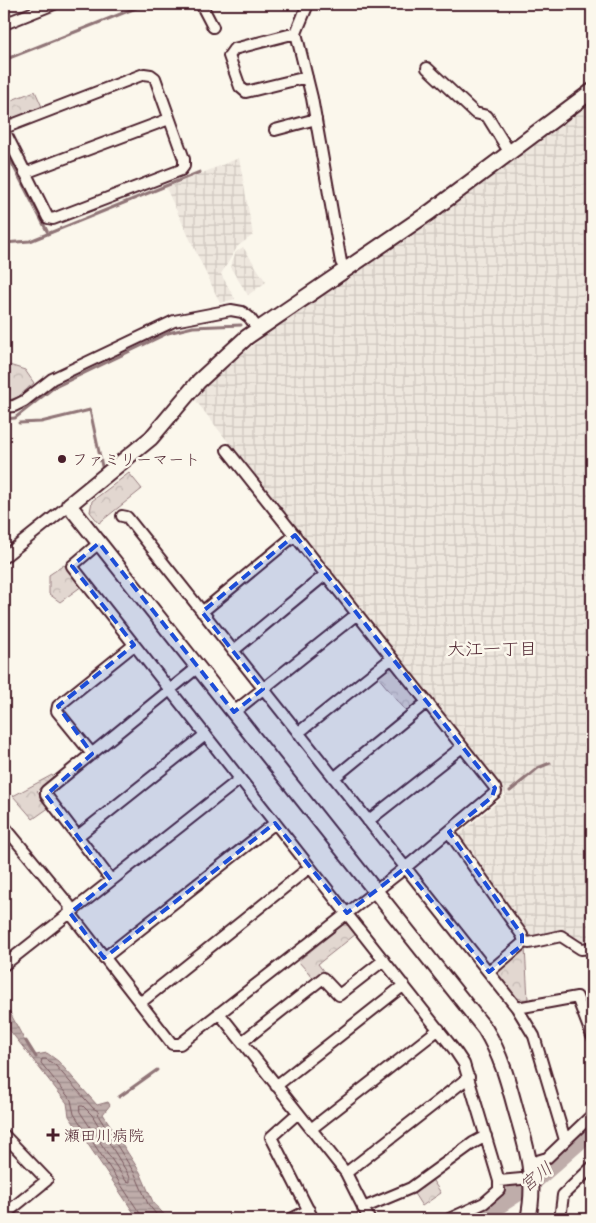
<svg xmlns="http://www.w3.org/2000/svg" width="596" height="1223" font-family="'Gochi Hand','Klee One',sans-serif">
  <defs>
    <pattern id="industrial-grid" width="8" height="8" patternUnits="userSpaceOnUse" patternTransform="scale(1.25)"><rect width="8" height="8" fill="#eee7de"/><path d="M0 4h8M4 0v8" fill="none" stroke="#cec6bf"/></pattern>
    <pattern id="forest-crowns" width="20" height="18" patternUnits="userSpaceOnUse" patternTransform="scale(1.25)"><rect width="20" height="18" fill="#e2d7d0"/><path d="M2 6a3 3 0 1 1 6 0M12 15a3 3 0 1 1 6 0" fill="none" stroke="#c3b8b3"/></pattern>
    <pattern id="water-rules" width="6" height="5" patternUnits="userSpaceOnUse" patternTransform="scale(1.25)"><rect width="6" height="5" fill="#bfadaa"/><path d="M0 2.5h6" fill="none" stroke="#9d8c8b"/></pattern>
  </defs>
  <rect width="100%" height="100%" fill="#fbf7ec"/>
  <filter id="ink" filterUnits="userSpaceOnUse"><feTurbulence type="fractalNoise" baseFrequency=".02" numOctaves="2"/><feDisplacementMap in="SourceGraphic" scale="10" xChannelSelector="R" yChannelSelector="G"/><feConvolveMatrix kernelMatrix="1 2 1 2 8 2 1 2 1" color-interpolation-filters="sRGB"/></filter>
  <g filter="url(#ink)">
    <path fill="url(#industrial-grid)" d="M592,96v846l-7,2h-4l-17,-13 -33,7 -3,-4 -70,-99 48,-40 -310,-394 10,-18 54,-43 1,-6z
      M239,158l14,77 -15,11 -17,28 14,25 -15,4 -54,-115z
      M243,247l23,35 -18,13 -18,-28 6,-15z"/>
    <path fill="url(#forest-crowns)" stroke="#967b7e" d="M35,91l8,18 -32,12 -7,-2v-16z
      M6,364l19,6 9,13 -16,14 -9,3 -5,-9v-26z
      M129,473l13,16 -43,34 -9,-11 2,-11z
      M64,565l18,21 -22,16 -11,-8v-19z
      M388,668l6,1 24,29 -1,6 -10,8 -29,-35z
      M52,775l1,2 -16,14 13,16 -17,12 -20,-23z
      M343,925h6l7,9 -38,30 6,8 -9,8 -17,-19z
      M525,948l3,51c-16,3 -23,-13 -31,-24l2,-5z
      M431,1178l10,15 -19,13 -9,-14z"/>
    <path fill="url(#water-rules)" stroke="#907477" d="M4,1001l26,50 6,4 11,-2 11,8 39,44 11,-3 2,3 -7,9 37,58 13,30 15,17h-30l-69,-103 -2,-13 -63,-80z
      M520,1186l2,10 -34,23h-23l13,-5z"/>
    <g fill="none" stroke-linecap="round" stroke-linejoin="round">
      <path stroke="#79585e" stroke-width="1" d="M80,1106h3l9,9 38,62v5l-4,-1 -46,-69z
        M142,1219l-1,-4 -67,-101 -3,-14 -30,-37 1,-4h4l9,6 38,43 5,3 1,6 36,57 13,30 12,15"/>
      <path stroke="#907477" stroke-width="3" d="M4,60l142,-56
        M4,148l43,83
        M4,243l26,-2 170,-69
        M4,419l11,-1 38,-30 115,-55 25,-6 48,-2
        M19,423l22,-1 49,-12 13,61
        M510,791l28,-23 12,-5
        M26,1041l10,16
        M119,1097l38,-27"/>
      <path stroke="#bfadaa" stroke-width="19" d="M476,1219l54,-35 62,-55"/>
      <defs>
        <path id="street" d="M201,4l12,23
          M308,4l-12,29 16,65 29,164 6,8
          M4,24l50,-20
          M296,33l-62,16 -5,7 11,31 6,5 61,-15
          M427,68l48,45 12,3 23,37
          M4,128l140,-54 7,1 4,3 29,81v7l-3,4 -128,49 -5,-1 -44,-88
          M275,130l41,-11
          M25,173l144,-54
          M4,407l10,-1 10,-5 28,-22 122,-58 57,-11 11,2 7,5 9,12
          M122,516l5,1 390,491 17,28 31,104
          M99,543l-27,23 384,486 8,12 35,117v9l-15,13 -35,16
          M4,557l65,-52
          M202,612l93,-77
          M233,651l93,-77
          M234,712l123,-98
          M298,733l94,-75
          M92,754l-35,-43 1,-5 76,-61
          M334,778l93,-76
          M368,821l94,-74
          M4,826l65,79 1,8 102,131h8l225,-176 91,-76 -1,-4 -268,-338
          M449,832l73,103 2,7 -35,30
          M78,836l127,-101
          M111,880l-65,-85v-4l152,-124
          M524,942l5,1 32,-7 20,13 11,-1
          M104,958l171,-135
          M4,965l236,-186
          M140,1003l170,-136
          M517,1008l60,-11 15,39
          M219,1013l127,160 23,46
          M242,1042l81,-64 16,17 45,-35
          M276,1086l128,-101
          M298,1113l-27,24 42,82
          M311,1129l128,-100
          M4,1135l43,45 -43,35
          M531,1163l16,-5 45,-43
          M346,1173l123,-96
          M499,1181l33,-3
          M363,1208l48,-20 62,-45 13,-7
          M291,1219l18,-9
          M560,1219l3,-24 29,-28"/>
        <path id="secondary" d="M528,1219c9,-38 -1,-71 -12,-108 -8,-30 -15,-56 -31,-82l-416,-524 82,-67 48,-57 48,-44 183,-125 162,-121"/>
      </defs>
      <use href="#street" stroke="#4a1f2b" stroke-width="14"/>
      <use href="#secondary" stroke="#4a1f2b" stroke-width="18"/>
      <use href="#street" stroke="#fbf7ec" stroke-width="10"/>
      <use href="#secondary" stroke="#fbf7ec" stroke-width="14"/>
    </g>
  </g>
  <path fill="#1d4ed8" fill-opacity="0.2" stroke="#1d4ed8" stroke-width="4" stroke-dasharray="10 6" stroke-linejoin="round" d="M295,535l200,253 -3,9 -43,35 73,103v10l-33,27 -84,-104 -58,45 -72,-90 -171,135 -34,-45 41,-33 -65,-85 46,-41 -34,-48 76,-61 -62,-79 27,-23 135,169 29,-23 -61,-77z"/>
  <g fill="#4a1f2b" stroke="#fbf7ec" stroke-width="2">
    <circle cx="62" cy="459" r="5"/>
    <path d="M50.5 1127.5h5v5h5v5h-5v5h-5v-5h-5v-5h5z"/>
  </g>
  <g text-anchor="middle" stroke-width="5" stroke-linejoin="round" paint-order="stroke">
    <g font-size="16" fill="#4a1f2b" stroke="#fbf7ec" text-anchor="start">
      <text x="72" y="465">ファミリーマート</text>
      <text x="64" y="1141">瀬田川病院</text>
    </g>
    <g font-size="18" fill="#4a1f2b" stroke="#fbf7ec">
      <text x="492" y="655">大江一丁目</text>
    </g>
    <g font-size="18" font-style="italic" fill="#6d4a51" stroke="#fbf7ec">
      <text transform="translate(536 1177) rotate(-39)" y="6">宮川</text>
    </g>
  </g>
  <rect width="596" height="1223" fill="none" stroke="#fbf7ec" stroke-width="20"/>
  <rect x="10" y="10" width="576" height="1203" fill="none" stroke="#4a1f2b" stroke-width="2" filter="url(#ink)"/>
</svg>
